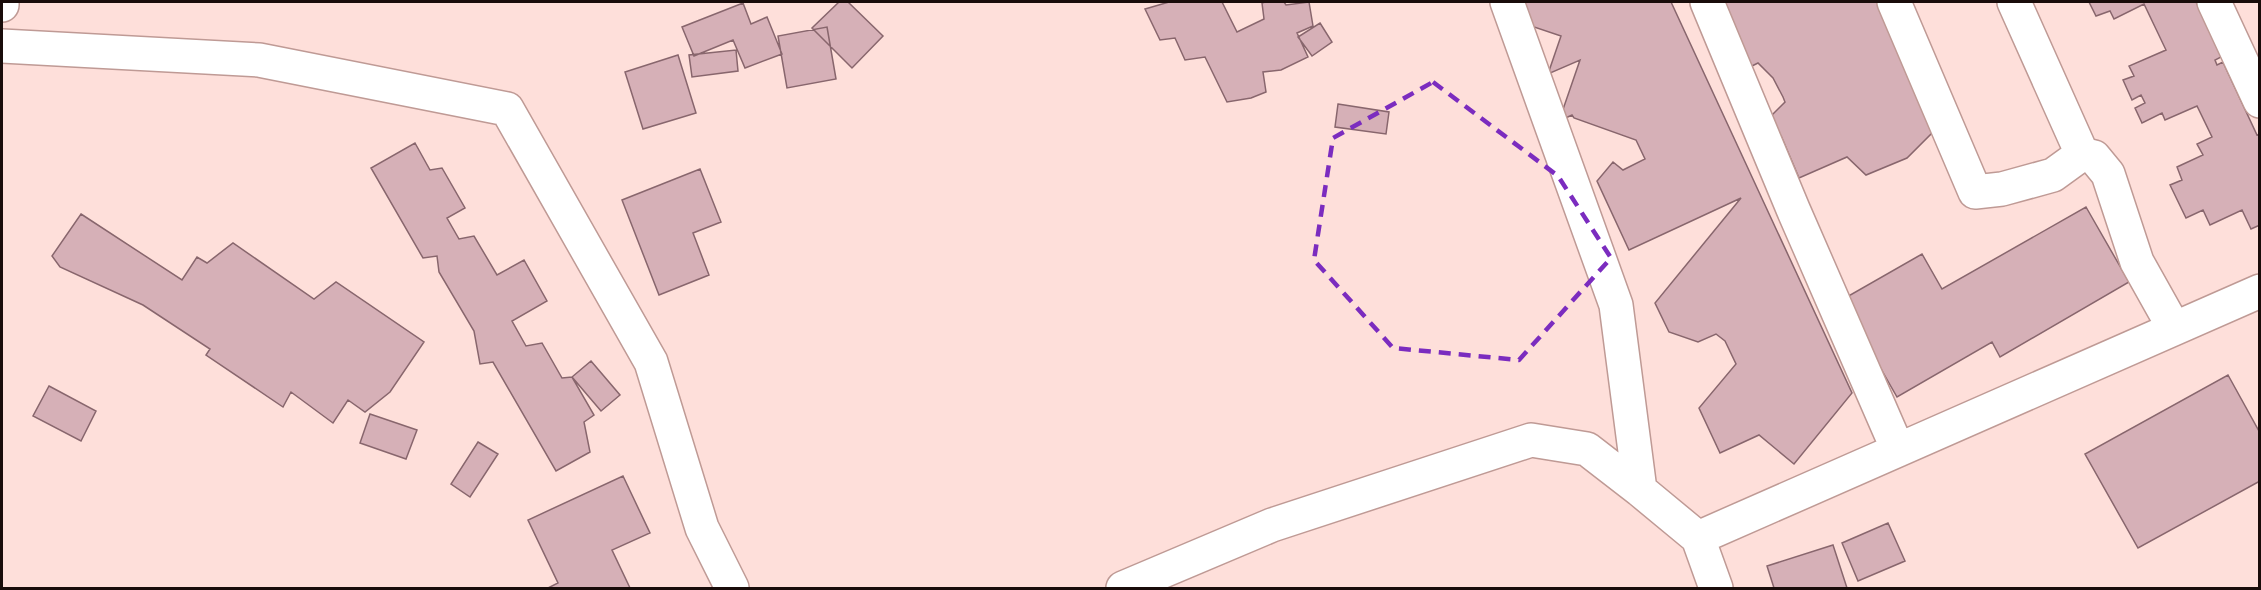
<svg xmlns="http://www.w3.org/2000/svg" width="2261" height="590" font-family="Inter,sans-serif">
  <rect width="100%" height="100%" fill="#fedfda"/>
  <path fill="#d6b0b7" stroke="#88666d" stroke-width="1.5" d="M839,2h9l35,34 -31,32 -40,-40z
    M1169,2h53l15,30 27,-13 -2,-16 3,-1h19l2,3 23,-3 4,24 -16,7 11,24 -27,13 -18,2 3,20 -15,6 -24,4 -22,-45 -20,3 -10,-22 -15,2 -15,-31z
    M1519,2h152l181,391 -58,71 -35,-29 -39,18 -21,-45 37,-44 -11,-23 -9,-7 -18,8 -29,-10 -14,-29 86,-105 -112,52 -32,-69 16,-19 10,8 22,-11 -9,-19 -62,-22 -2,-3 -13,6 21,-61 -32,14 13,-38 -30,-10z
    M1717,2h167l54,125 -31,31 -41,17 -19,-18 -48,21 -18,-42 -15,-15 19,-19 -2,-5 -10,-19 -15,-15 -12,6z
    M2089,2h107l27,54 -8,4 2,5 6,-3 34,73 3,-1v91l-9,4 -9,-19 -32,15 -7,-15 -17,8 -16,-33 12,-5 -5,-13 26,-12 -6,-11 15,-7 -15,-31 -32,14 -3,-7 -20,10 -7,-15 10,-5 -4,-8 -9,5 -9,-20 11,-4 -5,-10 37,-16 -22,-46 -30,15 -4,-8 -14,5z
    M743,3l8,21 16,-7 15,37 -37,14 -12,-28 -39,16 -12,-29z
    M1320,23l12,19 -20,14 -14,-19z
    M827,27l9,52 -49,9 -9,-52z
    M736,50l2,21 -46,6 -3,-22z
    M678,55l18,58 -53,16 -18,-57z
    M1338,104l51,8 -3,22 -51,-7z
    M415,143l15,27 12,-2 23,40 -18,10 12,21 15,-3 23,39 27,-15 23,41 -35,20 14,25 16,-3 20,35 10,-1 22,38 -10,7 6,30 -34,19 -63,-109 -13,2 -6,-33 -35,-59 -2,-16 -14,2 -52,-90z
    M700,169l21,53 -28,11 16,42 -50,20 -37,-95z
    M2086,207l43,75 -129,75 -8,-15 -95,55 -36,-63 -23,-32 84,-48 20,35z
    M81,214l101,66 15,-23 10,6 26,-20 81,56 22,-17 88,60 -34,50 -25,20 -17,-12 -15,23 -42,-31 -8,15 -77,-52 4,-6 -67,-44 -83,-38 -8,-11z
    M591,361l29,34 -19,16 -29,-34z
    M2228,375l32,58v48l-122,67 -53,-94z
    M49,386l47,25 -15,30 -48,-25z
    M370,414l47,16 -11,29 -46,-16z
    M478,442l20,12 -28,43 -19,-13z
    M623,476l27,57 -38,17 18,38h-82l10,-5 -30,-63z
    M1888,523l17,38 -47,20 -16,-38z
    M1833,545l14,43h-73l-7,-22z"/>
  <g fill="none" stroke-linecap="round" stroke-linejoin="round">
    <defs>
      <path id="minor" d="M1507,2l109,303 24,185
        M1707,2l86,207 105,241
        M1894,2l81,190 27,-3 51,-14 29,-21 -68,-152
        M2214,2l46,99
        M2,5v-3
        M2,46l257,14 248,49 144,253 51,166 30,60
        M2082,154l12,3 14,17 29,88 37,66
        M1698,538l562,-247
        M1123,588l149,-63 259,-85 56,9 53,41 58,48 18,50"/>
    </defs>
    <use href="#minor" stroke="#bf9a95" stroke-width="36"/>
    <use href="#minor" stroke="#fff" stroke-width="33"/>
  </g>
  <path fill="none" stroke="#7b2cbf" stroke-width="4.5" stroke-dasharray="12 8" stroke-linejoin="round" d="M1433,82l125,94 53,82 -92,102 -126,-12 -79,-88 19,-122z"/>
  <rect width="2261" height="590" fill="none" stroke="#190c0a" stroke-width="6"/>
</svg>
